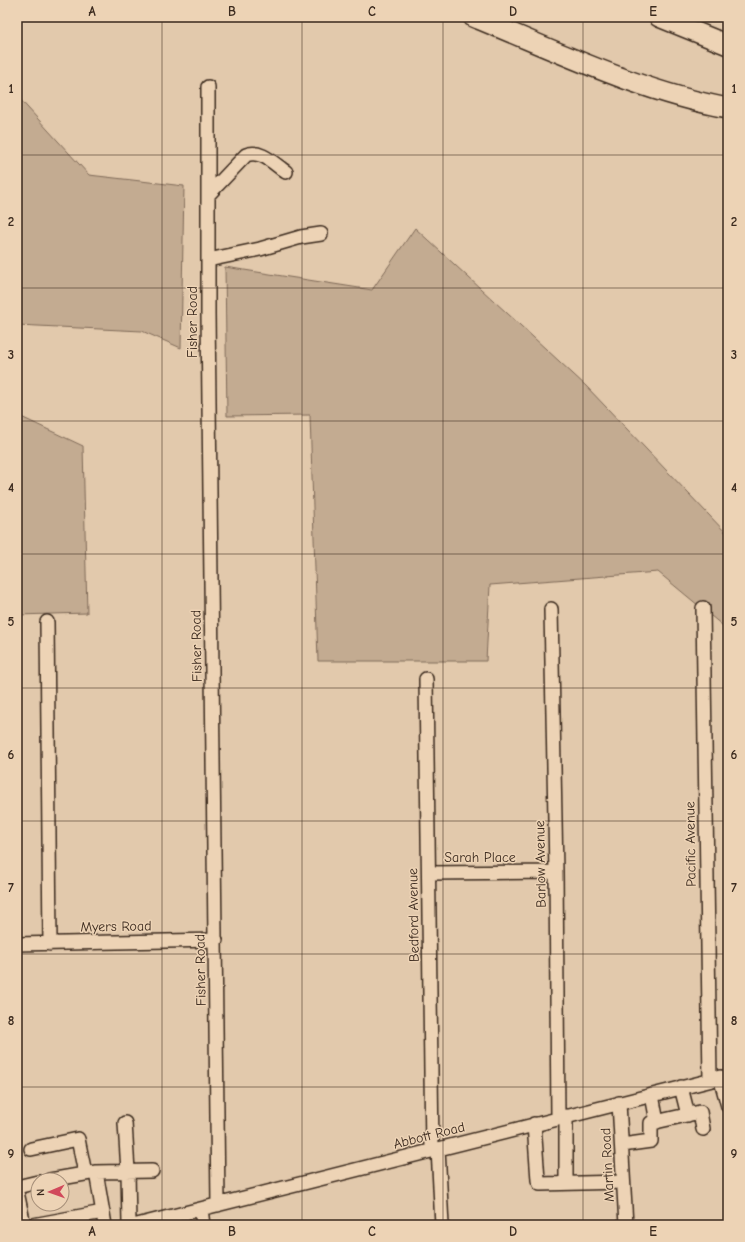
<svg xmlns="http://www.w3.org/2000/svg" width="745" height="1242" font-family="'Comic Neue',sans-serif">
  <rect width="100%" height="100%" fill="#e2c9ac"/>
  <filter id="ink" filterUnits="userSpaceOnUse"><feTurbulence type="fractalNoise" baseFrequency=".025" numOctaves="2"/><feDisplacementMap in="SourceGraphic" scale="8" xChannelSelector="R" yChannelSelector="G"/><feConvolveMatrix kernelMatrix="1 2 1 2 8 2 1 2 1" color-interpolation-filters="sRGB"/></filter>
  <g filter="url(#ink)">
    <path fill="#c3ab91" stroke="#7f6a58" d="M17,96l72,79 95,11 -3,162 -39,-17 -125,-6z
      M415,228l171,158 142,149v95l-70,-58 -168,13 -4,76h-168l-8,-246 -83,1 -2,-149 147,23z
      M17,415l66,31 4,167 -70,2z"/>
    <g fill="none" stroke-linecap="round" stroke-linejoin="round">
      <defs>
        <path id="minor" d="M208,87v227l10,891
          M208,195l38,-40c15,-6 28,9 40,17
          M208,260l52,-11 41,-12 20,-3
          M703,608l7,472
          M551,609l5,263 2,246
          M47,622l3,322
          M426,679l6,471
          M429,873l127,-1
          M17,944l199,-4
          M720,1077l8,29
          M681,1087l7,28
          M652,1095l5,27
          M619,1103l7,122
          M566,1116v67
          M125,1123l3,48 1,54
          M534,1124l4,56 2,4 83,-2
          M622,1145l29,-4v-18l49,-11 3,17
          M31,1149l47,-10 7,34
          M438,1149l4,76
          M96,1172l9,53
          M50,1180l46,-8 56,-1
          M17,1187l21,-5
          M17,1192l7,33
          M201,1209l2,16
          M33,1225l70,-13
          M137,1225l591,-149"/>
        <path id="highway" d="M473,17c82,33 167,75 255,91
          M659,17l69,28"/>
      </defs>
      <use href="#minor" stroke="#3b2a1e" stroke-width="16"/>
      <use href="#highway" stroke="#3b2a1e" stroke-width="22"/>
      <use href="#minor" stroke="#edd3b5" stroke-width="13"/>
      <use href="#highway" stroke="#edd3b5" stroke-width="19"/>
    </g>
  </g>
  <path fill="none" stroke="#3b2a1e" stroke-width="1" stroke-opacity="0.55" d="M162,17v1208M302,17v1208M443,17v1208M583,17v1208M17,155h711M17,288h711M17,421h711M17,554h711M17,688h711M17,821h711M17,954h711M17,1087h711"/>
  <g text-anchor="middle" stroke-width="3" stroke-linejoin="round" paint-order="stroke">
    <g font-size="14" fill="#3b2a1e" stroke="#edd3b5">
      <text transform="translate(192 322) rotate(-90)" y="5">Fisher Road</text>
      <text transform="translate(196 646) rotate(-91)" y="5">Fisher Road</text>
      <text transform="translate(690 844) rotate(-91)" y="5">Pacific Avenue</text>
      <text x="480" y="862">Sarah Place</text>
      <text transform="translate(540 864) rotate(-91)" y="5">Barlow Avenue</text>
      <text transform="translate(413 915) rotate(-91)" y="5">Bedford Avenue</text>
      <text transform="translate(116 926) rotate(-1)" y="5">Myers Road</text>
      <text transform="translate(200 970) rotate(-91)" y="5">Fisher Road</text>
      <text transform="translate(429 1135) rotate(-14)" y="5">Abbott Road</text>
      <text transform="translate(607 1165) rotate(-93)" y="5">Martin Road</text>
    </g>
  </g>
  <rect width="745" height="1242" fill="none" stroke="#edd3b5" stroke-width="44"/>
  <g transform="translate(50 1192) rotate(268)"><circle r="19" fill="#edd3b5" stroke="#a68f79"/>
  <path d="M0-3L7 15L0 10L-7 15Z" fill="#d1495b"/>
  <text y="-6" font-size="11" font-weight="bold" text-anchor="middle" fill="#3b2a1e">N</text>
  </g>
  <rect x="22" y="22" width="701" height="1198" fill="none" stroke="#3b2a1e" stroke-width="1.5"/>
  <g font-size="13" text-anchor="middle" font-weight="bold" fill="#3b2a1e">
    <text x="92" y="16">A</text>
    <text x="232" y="16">B</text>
    <text x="372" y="16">C</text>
    <text x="513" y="16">D</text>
    <text x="653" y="16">E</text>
    <text x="11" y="93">1</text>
    <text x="734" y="93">1</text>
    <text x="11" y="226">2</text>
    <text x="734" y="226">2</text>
    <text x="11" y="359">3</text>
    <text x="734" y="359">3</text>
    <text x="11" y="492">4</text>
    <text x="734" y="492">4</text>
    <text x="11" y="626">5</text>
    <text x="734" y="626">5</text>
    <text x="11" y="759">6</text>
    <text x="734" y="759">6</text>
    <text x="11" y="892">7</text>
    <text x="734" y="892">7</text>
    <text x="11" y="1025">8</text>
    <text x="734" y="1025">8</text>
    <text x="11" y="1158">9</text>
    <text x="734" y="1158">9</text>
    <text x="92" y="1236">A</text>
    <text x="232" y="1236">B</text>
    <text x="372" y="1236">C</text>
    <text x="513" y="1236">D</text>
    <text x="653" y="1236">E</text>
  </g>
</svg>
